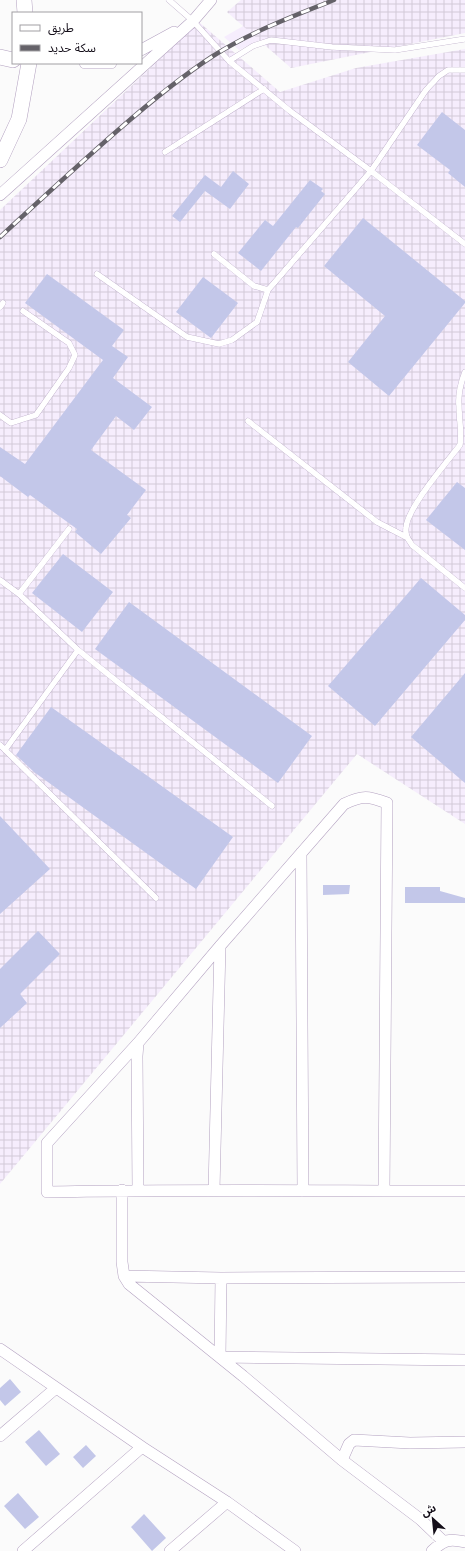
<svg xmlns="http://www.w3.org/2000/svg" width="465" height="1551" font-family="Poppins,'Noto Sans Arabic',sans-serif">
  <defs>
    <pattern id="industrial-grid" width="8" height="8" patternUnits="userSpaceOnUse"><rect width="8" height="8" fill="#f6edfd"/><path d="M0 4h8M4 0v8" fill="none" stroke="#d2cad8"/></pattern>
  </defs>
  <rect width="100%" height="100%" fill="#fbfbfb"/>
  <path fill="#f6edfd" d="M284,3l7,22 -52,25 -15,-13z"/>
  <path fill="url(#industrial-grid)" d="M241,0h224v33l-174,35 -64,-56z
    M199,22l81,70 76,-24 109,-19v775l-108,-70 -357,430v-974z"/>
  <path fill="#c3c7e9" d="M442,112l23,18v57l-17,-14 2,-3 -33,-25z
    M233,171l16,13 -19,25 -25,-18 -25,31 -8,-6 33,-41 16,12z
    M310,180l13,9 -2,2 4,3 -27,34 -2,-1 -35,44 -23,-18 27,-33 8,6z
    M363,218l102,83v2l-76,93 -41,-34 37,-46 -61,-50z
    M47,274l77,56 -12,16 16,11 -15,21 39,29 -18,23 -18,-14 -25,34 55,40 -19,25 4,3 -30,36 -26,-22 2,-3 -47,-34 -2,2 -28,-21v-29l25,17 78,-104 -78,-57z
    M203,277l35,26 -27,35 -35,-26z
    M457,482l8,6v62l-39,-30z
    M63,554l50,38 -31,40 -50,-39z
    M421,578l44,37v5l-90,106 -47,-40z
    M129,602l183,134 -34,47 -183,-134z
    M465,673v110l-54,-46z
    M51,707l182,130 -37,52 -162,-117 -18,-17z
    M0,816l50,53 -50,45z
    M323,885h27l-1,9 -26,1z
    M405,887h35v4l25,7v5h-60z
    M38,931l22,23 -40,40 7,9 -27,25v-59z
    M10,1379l11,13 -16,14 -5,-6v-12z
    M39,1430l21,24 -14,12 -21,-24z
    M86,1445l10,11 -13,12 -10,-11z
    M18,1493l21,24 -14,12 -21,-23z
    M144,1514l22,24 -14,13 -21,-24z"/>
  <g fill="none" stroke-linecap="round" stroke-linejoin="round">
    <defs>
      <path id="service" d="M169,0l24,21 36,40 61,50 81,60 94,73
        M229,61l24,-15 18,-6 61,7 63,3 70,-11
        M165,152l99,-63
        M214,254l40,32 14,4 103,-119 55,-81 13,-14 9,-6h17
        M97,274l90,63 32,7 13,-4 25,-18 11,-32
        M0,307l3,-4
        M465,372c-4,10 -7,23 -6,34 0,14 3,25 1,39 -13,17 -53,63 -54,83 -1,7 2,11 6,17l53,43
        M0,415l11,8 25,-8 33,-47 6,-13 -6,-12 -46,-32
        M248,421l129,101 29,15
        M0,580l19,14 59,56 194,156
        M19,594l50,-65
        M0,745l156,153
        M5,750l73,-100"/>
      <path id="minor" d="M141,50l33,-18
        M85,63h26
        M0,195l193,-174 18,-21
        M301,853l2,338
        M122,1190v72l2,14 5,8 114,92 99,84 78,59 23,22
        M138,1190l-1,-134 1,-13
        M214,1190l6,-244
        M384,1191l3,-388c-19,-7 -24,-8 -43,1l-124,142 -82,97 -91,100v49c139,-3 279,-1 418,-1
        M124,1276l97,2 244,-1
        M221,1278l-1,79 245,3
        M0,1349l142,98 85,55 68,49
        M0,1436l56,-48
        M342,1460l7,-16 5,-4 56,3 55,-1
        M23,1551l119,-104
        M170,1551l57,-49
        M432,1551c12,-11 17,-13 33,-9"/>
      <path id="secondary" d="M24,0l1,13
        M0,57l13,3
        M0,160l19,-41 10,-56"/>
    </defs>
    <use href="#service" stroke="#b3a1c0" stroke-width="6"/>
    <use href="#minor" stroke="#b3a1c0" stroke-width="12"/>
    <use href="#secondary" stroke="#b3a1c0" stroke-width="16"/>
    <use href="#service" stroke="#fff" stroke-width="5.5"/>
    <use href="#minor" stroke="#fff" stroke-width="11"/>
    <use href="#secondary" stroke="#fff" stroke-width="15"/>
    <defs>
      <path id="rail" d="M0,237c39,-36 78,-72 117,-106 31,-27 62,-53 96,-75 38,-24 80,-40 121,-56"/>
    </defs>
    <use href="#rail" stroke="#656269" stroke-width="4.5"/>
    <use href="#rail" stroke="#fff" stroke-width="3" stroke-dasharray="9" stroke-linecap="butt"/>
  </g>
  <rect x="12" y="12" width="130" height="52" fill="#ffffff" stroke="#a19fa3"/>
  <rect x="20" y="25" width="20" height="6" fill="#ffffff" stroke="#a19fa3"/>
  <text x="48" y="32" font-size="12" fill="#140e19">طريق</text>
  <rect x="20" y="45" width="20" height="6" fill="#656269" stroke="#a19fa3"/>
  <text x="48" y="52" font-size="12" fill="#140e19">سكة حديد</text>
  <g transform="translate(433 1519) rotate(333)" stroke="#ffffff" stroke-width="3" paint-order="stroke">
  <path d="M0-3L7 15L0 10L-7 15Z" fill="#140e19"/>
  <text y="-6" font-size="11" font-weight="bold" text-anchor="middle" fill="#140e19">ش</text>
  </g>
</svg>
